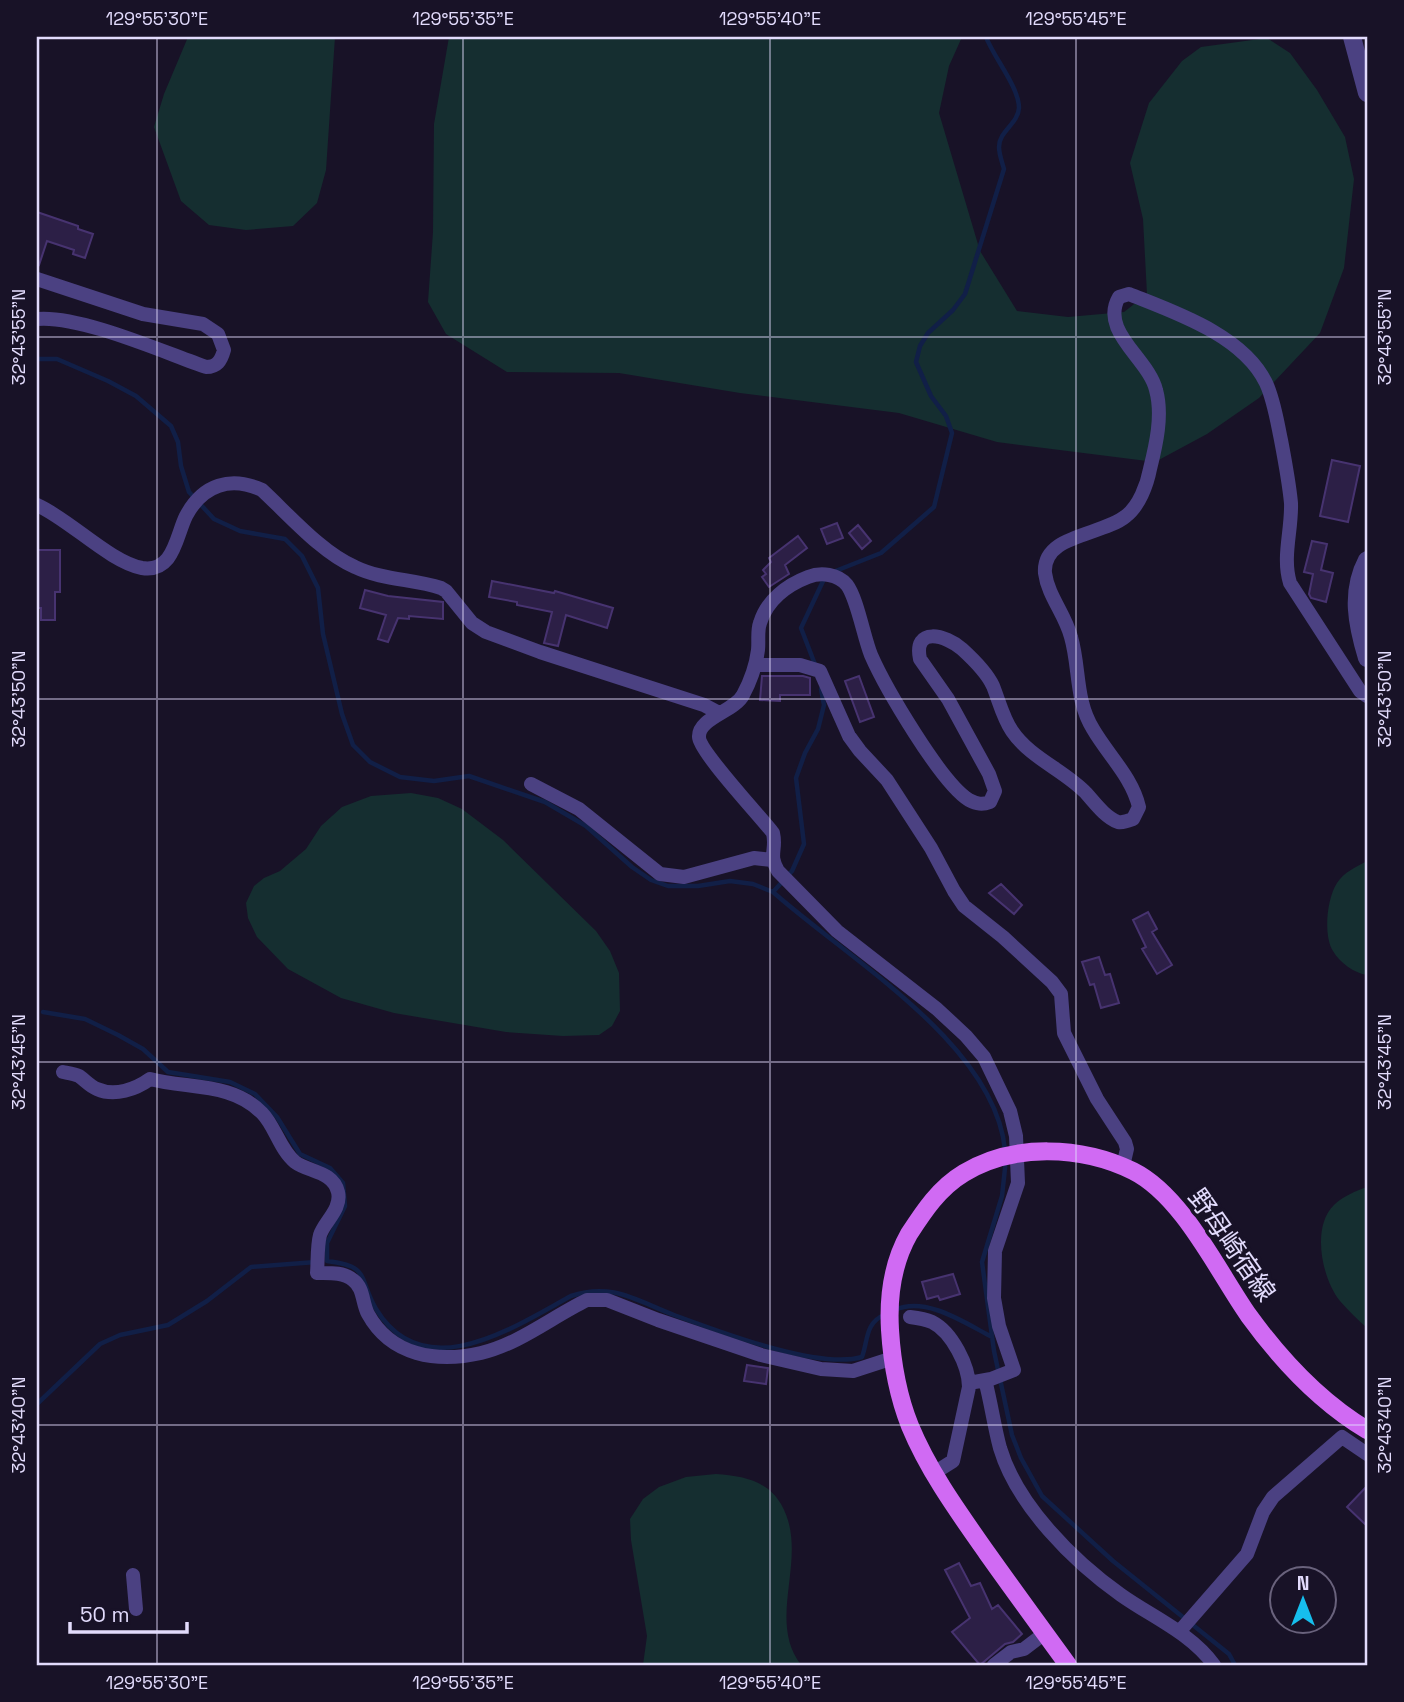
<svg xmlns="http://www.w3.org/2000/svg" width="1404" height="1702" font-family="'Space Grotesk','Noto Sans JP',sans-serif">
  <rect width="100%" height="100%" fill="#181227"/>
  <path fill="#152e30" d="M188,37h147l-9,133 -9,33 -24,23 -47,4 -37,-5 -28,-24 -27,-74 10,-33z
    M449,37h513l-13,29 -10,47 41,138 37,60 51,6 56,-5 23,-18 -4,-75 -13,-56 19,-60 33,-42 19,-14 66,-9 23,15 27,37 28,47 9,42 -10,89 -24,65 -61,65 -52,36 -52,28 -158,-20 -98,-29 -159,-20 -121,-20 -112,-1 -61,-38 -18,-32 5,-70 1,-108z
    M411,793l27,5 24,11 41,31 93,91 14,20 9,22 1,38 -8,15 -13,9 -36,1 -57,-4 -112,-19 -53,-15 -53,-29 -31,-32 -9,-19 -2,-15 8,-17 10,-8 16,-7 26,-22 15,-23 21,-19 29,-11z
    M1367,861v114c-13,-2 -27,-12 -34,-24 -10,-16 -6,-53 4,-68 7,-11 19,-16 30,-22z
    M1367,1187v141c-9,-8 -19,-18 -27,-27 -18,-22 -29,-74 -6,-96 9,-9 22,-14 33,-18z
    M716,1474c26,2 51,6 65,30 30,52 -16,114 20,161h-158l4,-29 -16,-96 -1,-21 13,-20 16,-12 27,-10z"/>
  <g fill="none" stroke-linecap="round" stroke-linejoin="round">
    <path stroke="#111f47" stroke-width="4.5" d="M37,359h20l51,22 28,15 35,30 7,16 3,24 8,26 25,27 26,12 45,8 17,17 16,32 5,46 19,80 11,31 17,17 30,15 34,4 35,-5 76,26 41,24 46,41 19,13 17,6h30l32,-5 23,3 20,8c74,66 222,152 232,258
      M833,572l48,-19 53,-46 18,-74 -6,-17 -15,-20 -15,-34 4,-16 8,-13 25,-23 12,-16 39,-125c-2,-7 -5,-15 -5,-22 0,-16 19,-23 20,-39 0,-21 -25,-50 -33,-71
      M816,667l-15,-39 23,-49
      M773,892l19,-21 12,-27 -8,-66 9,-25 13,-24 6,-24 -3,-16
      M43,1012l42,7 33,16 25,14 25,23 62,10 25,12 22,23 23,37 30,14 13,15 2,23 -18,37v18c44,5 31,17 49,48 48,79 138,18 195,-13 41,-14 66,5 103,19 44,16 144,55 188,42 6,-16 3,-34 22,-42
      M1006,1159l-4,37 -20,66 12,89 18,84 9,23 21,38 71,65 116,93 6,11
      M895,1310c31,-14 70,13 97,27
      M37,1404l63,-60 20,-9 48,-10 39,-24 44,-34 65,-5"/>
  </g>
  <path fill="#2c1f46" stroke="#473370" stroke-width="2" d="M37,212l41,14v3l15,5 -8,24 -12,-4 1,-4 -27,-9 -8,24 -2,-1z
    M1332,460l28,6 -12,56 -28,-6z
    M837,523l6,15 -16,6 -6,-15z
    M858,525l13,16 -9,8 -13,-16z
    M798,536l9,12 -22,17 4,9 -20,13 -7,-10 4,-3 -3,-4 8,-8 -2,-4z
    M1312,541l15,3 -6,26 12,3 -7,29 -15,-4 -2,-4 4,-20 -9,-2z
    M37,550h23v42h-5v28h-14v-12h-4z
    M492,581l62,12 1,-2 58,17 -6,20 -41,-13 -8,31 -14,-3 8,-31 -35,-7v-3l-28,-5z
    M365,590l23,6 55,6v17l-34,-3v3l-11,-1 -10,24 -10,-3 8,-24 -26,-7z
    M762,676h41l7,2v17h-30v6l-20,-1z
    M859,676l15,41 -14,5 -15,-41z
    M1001,884l21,21 -8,9 -25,-21z
    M1148,912l9,17 -5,3 20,33 -15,9 -15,-25 4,-2 -13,-27z
    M1099,957l6,18 5,-1 9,29 -18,5 -7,-24 -4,1 -8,-23z
    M953,1274l7,20 -20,6 -2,-4 -11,3 -5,-17z
    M747,1365l21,3 -2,16 -22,-3z
    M1367,1486v40l-20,-19z
    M959,1563l12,23 9,-3 12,26 6,-4 24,29 -9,8 -8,2 -25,21 -28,-33 18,-14 -25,-48z"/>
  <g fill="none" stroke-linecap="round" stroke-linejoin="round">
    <path stroke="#4b4182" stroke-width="14" d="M37,279l106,35 60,10 15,10 6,16c-3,11 -7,17 -18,17 -43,-15 -126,-52 -169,-48
      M37,505c32,14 73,57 105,63 32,5 34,-32 44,-52 17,-32 45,-40 76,-26 27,25 60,63 93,77 27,13 58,12 86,21l5,3 26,32 14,9 54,20 164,53 15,8
      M756,665h44l20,6 29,65 11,15 27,29 44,68 23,43 10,15 39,31 49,45 9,12 3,39 33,66 28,43 2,7 -4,17
      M531,784l48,25 81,65 24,3 70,-19 18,2
      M63,1072c5,1 12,2 16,4 7,5 11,10 18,13 18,8 39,0 53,-10 38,10 82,3 112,34 13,13 18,37 33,49 13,10 38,9 43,30 4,17 -14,30 -18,43 -3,11 -2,27 -3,38 12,0 27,-1 36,7 11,8 9,23 15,34 23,42 69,49 113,39 38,-9 71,-36 106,-53h20l51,20 103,35 60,14 32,2 40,-13
      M910,1317c8,1 15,2 22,5 20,10 37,44 37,65l-16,74 -19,12
      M985,1380c6,22 9,46 15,68 17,57 73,113 121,147 31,22 70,38 93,70
      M969,1383l22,-4 23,-9 -15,-44 -5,-28 1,-47 23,-68 -2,-47 -6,-25 -26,-54 -18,-21 -29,-27 -100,-78 -59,-60c-10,-17 -1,-21 -5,-38 -13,-17 -74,-82 -74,-96 -1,-19 36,-26 44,-42 8,-15 13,-29 15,-45 1,-9 -1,-19 2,-27 7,-23 27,-38 48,-46 13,-5 30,-3 39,8 10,13 17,53 24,70 14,32 70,128 98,145 8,4 13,5 21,2l5,-11 -6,-17 -41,-75 -28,-40c-7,-33 26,-24 42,-10 11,10 25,24 31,37 6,15 10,32 19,45 18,27 52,39 74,62 9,10 19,24 32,29 6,1 10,-1 15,-3l6,-12c-7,-30 -31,-52 -46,-78 -18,-29 -13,-61 -22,-92 -6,-23 -23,-41 -26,-64 -3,-39 57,-37 81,-57 13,-10 21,-31 24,-47 6,-24 13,-54 6,-79 -7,-31 -57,-59 -37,-93l10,-3c45,18 114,41 137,89 8,17 11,38 15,57 4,21 8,42 10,63 1,27 -9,54 -1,80l70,108 7,5
      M133,1575l3,34
      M1179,1632l68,-78 16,-42 10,-15 69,-60 25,17
      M994,1665l17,-13 13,-3 21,-16"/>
    <path stroke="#4b4182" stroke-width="18" d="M1352,37l15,56
      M1367,560c-17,32 -10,65 0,98"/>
    <path stroke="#d06af3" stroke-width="18" d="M1068,1665c-27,-37 -54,-74 -81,-112 -28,-40 -58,-81 -77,-127 -12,-30 -18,-64 -20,-96 -2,-34 2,-66 19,-96 15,-23 30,-46 55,-61 49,-30 118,-27 169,-2 50,25 85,101 116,145 32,44 71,86 118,114"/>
  </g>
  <path fill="none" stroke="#e2dbfc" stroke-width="2" stroke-opacity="0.45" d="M157,37v1628M463,37v1628M770,37v1628M1076,37v1628M37,337h1330M37,699h1330M37,1062h1330M37,1425h1330"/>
  <g text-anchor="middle" stroke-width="7" stroke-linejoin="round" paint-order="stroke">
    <g font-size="26" fill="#e2dbfc" stroke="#181227">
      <text transform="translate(1232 1245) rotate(55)" y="9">野母崎宿線</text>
    </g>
  </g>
  <rect width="1404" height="1702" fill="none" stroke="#181227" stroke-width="77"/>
  <g transform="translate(1303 1600)"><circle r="33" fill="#181227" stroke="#69627c" stroke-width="2"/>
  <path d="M0-5L12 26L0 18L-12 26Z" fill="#16beed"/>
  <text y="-10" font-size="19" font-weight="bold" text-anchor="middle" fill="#e2dbfc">N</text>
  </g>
  <path d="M70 1622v10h117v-10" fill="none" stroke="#e2dbfc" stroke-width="3.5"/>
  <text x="80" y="1622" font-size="21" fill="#e2dbfc" stroke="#181227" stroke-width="5" paint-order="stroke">50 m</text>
  <rect x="38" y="38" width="1328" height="1626" fill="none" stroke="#e2dbfc" stroke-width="2.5"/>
  <g font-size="18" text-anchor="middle" fill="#e2dbfc">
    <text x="157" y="25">129°55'30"E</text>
    <text x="463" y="25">129°55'35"E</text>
    <text x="770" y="25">129°55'40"E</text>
    <text x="1076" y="25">129°55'45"E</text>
    <text transform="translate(19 337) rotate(-90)" y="6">32°43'55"N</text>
    <text transform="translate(1385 337) rotate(-90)" y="6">32°43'55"N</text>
    <text transform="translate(19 699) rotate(-90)" y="6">32°43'50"N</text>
    <text transform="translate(1385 699) rotate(-90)" y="6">32°43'50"N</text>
    <text transform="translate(19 1062) rotate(-90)" y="6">32°43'45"N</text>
    <text transform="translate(1385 1062) rotate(-90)" y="6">32°43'45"N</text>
    <text transform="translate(19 1425) rotate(-90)" y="6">32°43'40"N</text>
    <text transform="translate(1385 1425) rotate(-90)" y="6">32°43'40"N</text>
    <text x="157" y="1689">129°55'30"E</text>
    <text x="463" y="1689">129°55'35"E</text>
    <text x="770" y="1689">129°55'40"E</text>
    <text x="1076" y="1689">129°55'45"E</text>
  </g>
</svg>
